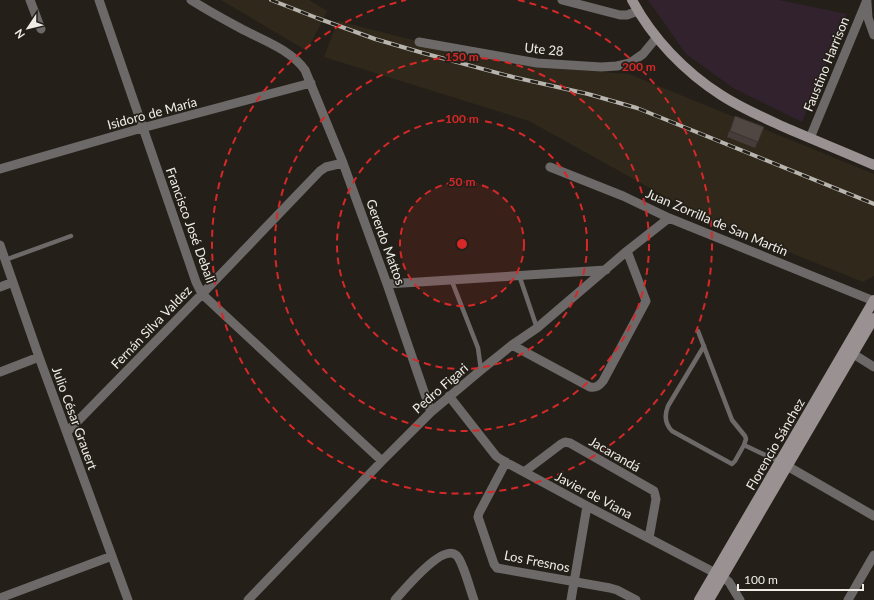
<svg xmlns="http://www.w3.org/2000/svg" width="874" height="600" font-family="Lato,sans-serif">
  <rect width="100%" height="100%" fill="#242019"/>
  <path fill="#31222e" d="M648,0h131l68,14 -45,108 -69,-34 -47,-34z"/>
  <path fill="#2f281b" d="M221,0h88l18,11 -20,40z
    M338,21l174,44 117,9 245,100v102l-11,6 -161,-65 -173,-96 -205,-64z"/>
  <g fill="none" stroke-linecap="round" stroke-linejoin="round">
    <path stroke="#6e6969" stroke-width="4.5" d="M5,260l66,-24
      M519,275l18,53
      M451,279l27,69 3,22
      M698,331l34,89 13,16 1,3 -2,6 -9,16 -3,3 -60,-33c-7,-7 -8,-15 -4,-25l36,-60
      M744,445l36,17"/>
    <path stroke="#6e6969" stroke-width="9" d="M30,0l11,29
      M99,0l97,282 6,12 180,167
      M191,0c16,10 32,19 49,28 22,12 50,21 65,42l38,93 44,121 44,128
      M562,0l58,15h7l11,-4
      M867,3l1,15 6,17
      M419,42l118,21 64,4 16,-1 13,-3 13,-9 14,-17
      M810,138l57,-138
      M550,167l73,29 46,22 205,83
      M0,169l142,-41 169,-45
      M0,245l39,112 89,243
      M387,284l219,-14
      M0,287l13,-5
      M512,345l78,42c6,1 9,-1 13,-6l43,-80 -19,-50
      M847,350l27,17
      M0,372l39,-15
      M449,396l47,60 4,3 87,47 136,71 6,5 11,18
      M67,432l135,-138 118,-123 6,-4 17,-4
      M506,462l-27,51 -1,4 16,47 3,4 113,20 7,2 19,10
      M782,463l92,53
      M524,472l37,-28 4,-2 5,1 84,48 2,8 -7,39
      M0,598l112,-42
      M248,600l134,-139 49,-49 50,-42 31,-25 25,-17 90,-77 42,-33
      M395,600c9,-10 47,-56 61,-45 6,4 15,37 18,45
      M571,600l16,-94
      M848,600l26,-45"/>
    <path stroke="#9a9292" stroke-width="10" d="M632,0c20,38 53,72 89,95 20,13 41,22 63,32 30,13 60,25 90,38
      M699,600l175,-300
      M709,600l165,-282"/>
    <defs>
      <path id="rail" d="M271,0l46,18 58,21 48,14 90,24 75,17 49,14 237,96"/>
    </defs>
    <use href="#rail" stroke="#b8b5af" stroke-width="4"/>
    <use href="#rail" stroke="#242019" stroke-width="2.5" stroke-dasharray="8" stroke-linecap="butt"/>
  </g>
  <path fill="#453d39" d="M735,116l29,11 -9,21 -28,-11z"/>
  <path fill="#504742" stroke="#38322e" d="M735,116l29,11 -6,15 -28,-11z"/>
  <circle cx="462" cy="244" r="62" fill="#d62828" fill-opacity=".12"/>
  <g fill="none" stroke="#d62828" stroke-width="2" stroke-dasharray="7 5">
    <circle cx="462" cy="244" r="62"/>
    <circle cx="462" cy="244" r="125"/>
    <circle cx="462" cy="244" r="187"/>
    <path d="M518 0A250 250 0 1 1 406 0"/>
  </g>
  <g text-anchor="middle" stroke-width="3.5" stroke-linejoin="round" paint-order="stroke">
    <g font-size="13" fill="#f0ede8" stroke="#242019">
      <text transform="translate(544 49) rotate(6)" y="5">Ute 28</text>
      <text transform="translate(826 64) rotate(-68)" y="5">Faustino Harrison</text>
      <text transform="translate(152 113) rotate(-15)" y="5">Isidoro de María</text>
      <text transform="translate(717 222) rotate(23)" y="5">Juan Zorrilla de San Martín</text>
      <text transform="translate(191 225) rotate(70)" y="5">Francisco José Debali</text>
      <text transform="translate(386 242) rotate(70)" y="5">Gererdo Mattos</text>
      <text transform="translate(151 327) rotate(-46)" y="5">Fernán Silva Valdez</text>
      <text transform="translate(440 388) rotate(-41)" y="5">Pedro Figari</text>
      <text transform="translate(75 418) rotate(70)" y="5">Julio César Grauert</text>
      <text transform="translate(775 444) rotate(-60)" y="5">Florencio Sánchez</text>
      <text transform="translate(615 454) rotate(30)" y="5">Jacarandá</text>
      <text transform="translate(594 495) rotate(28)" y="5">Javier de Viana</text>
      <text transform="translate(537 561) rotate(11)" y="5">Los Fresnos</text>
    </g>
  </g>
  <circle cx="462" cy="244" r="6" fill="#d62828" stroke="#242019" stroke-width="2"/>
  <g font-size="12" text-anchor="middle" font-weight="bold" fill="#d62828" stroke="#242019" stroke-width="3.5" stroke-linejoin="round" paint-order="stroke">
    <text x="462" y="61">150 m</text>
    <text x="639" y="71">200 m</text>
    <text x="462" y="123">100 m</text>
    <text x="462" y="186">50 m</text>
  </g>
  <g transform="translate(28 28) rotate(235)" stroke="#242019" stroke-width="3" paint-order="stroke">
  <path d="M0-3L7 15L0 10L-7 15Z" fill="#f0ede8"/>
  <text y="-6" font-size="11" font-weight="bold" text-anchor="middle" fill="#f0ede8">N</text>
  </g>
  <path d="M738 584v6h125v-6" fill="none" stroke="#f0ede8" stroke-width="2"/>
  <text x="744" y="584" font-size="12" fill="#f0ede8" stroke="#242019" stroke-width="3" paint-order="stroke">100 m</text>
</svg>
